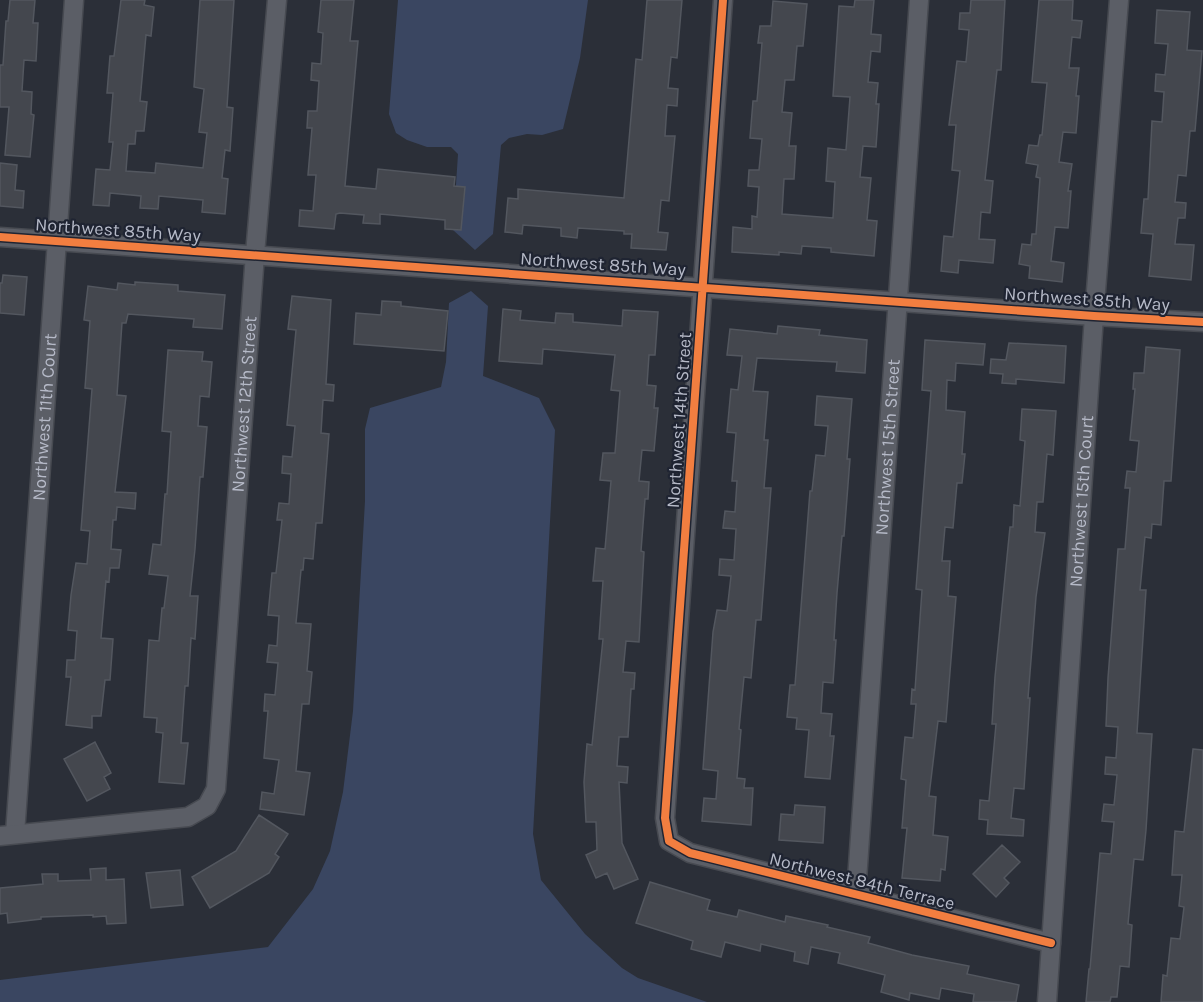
<svg xmlns="http://www.w3.org/2000/svg" width="1203" height="1002" font-family="Karla,sans-serif">
  <rect width="100%" height="100%" fill="#2b2f38"/>
  <path fill="#3a4661" d="M398,0h190l-8,58 -17,71 -21,6 -15,-1 -18,4 -8,7 -8,89 -18,16 -22,-20 5,-76 -7,-7h-24l-20,-7 -11,-7 -7,-19z
    M471,291l17,15 -5,70 56,22 16,32 -22,404 8,46 44,54 37,34 16,10 69,24h-707v-22l268,-33 45,-58 17,-38 13,-59 10,-81 12,-210v-72l5,-21 71,-21 5,-25 3,-59z"/>
  <path fill="#44474e" stroke="#53575f" stroke-width="1.5" d="M10,0h25l-2,23h5l-2,38 -12,-1 -2,31 10,1 -1,22 3,1 -4,42 -25,-2 4,-48h-9v-42h3l3,-44h2z
    M121,0h24l-1,5 10,2 -3,29 -5,-1 -6,66 7,1 -3,29h-8l-1,13h-7l-2,27 29,2 1,-10 47,5 4,-35 -8,-1 5,-43 -10,-2 6,-87h34l-7,107 6,1 -3,43 -5,-1 -3,28 6,1 -3,35 -23,-2 1,-12 -44,-4 -1,13 -18,-1 1,-12 -31,-3 -1,13 -16,-1 3,-36 14,1 3,-28h-4l4,-49h-6l3,-37h4z
    M321,0h33l-4,41h8l-13,145 31,3 2,-20 77,8 -1,9 11,1 -4,43 -16,-1v-9l-65,-6v10l-17,-1 1,-8 -24,-2 -4,1 -2,15 -35,-3 1,-16 13,1 3,-36h-8l4,-47h-5l1,-17h9l2,-30 -8,-1 1,-17 9,1 2,-31 -5,-1z
    M647,0h35l-5,58 -6,-1 -3,31 10,1 -1,17 -10,-1 -2,31h10l-6,65 -8,-1 -3,32 10,1 -2,17 -35,-2 1,-14h-8v-3l-46,-3 -1,10 -16,-2v-8l-38,-3 -1,9 -17,-2 3,-34 10,1v-10l106,9 12,-139 6,1z
    M855,0h19l-3,34 10,1 -1,17 -9,-1 -3,31 10,1 -2,21h3l-3,43 -13,-1 -3,31 11,1 -4,42 10,1 -3,35 -43,-4v-4l-29,-2 -1,8 -22,-2v3l-47,-3 1,-25 19,2v-13l5,1 2,-30 -11,-1 1,-16h10l3,-31 -12,-1 3,-37h4l5,-58h-4l2,-17h11l2,-25 34,3 -4,42h-6l-3,34h-9l-3,32 10,1 -3,33h7l-2,33h-10l-2,35 51,4 2,-36 -9,-1 2,-33 18,2 4,-53 -17,-1 6,-90 15,1z
    M971,0h34l-4,70h-4l-12,110 8,1 -3,32 -9,-1 -2,27 16,1 -2,23 -34,-3 -1,13 -17,-2 3,-35 9,1 7,-66 -8,-1 4,-45h-7l8,-64 9,1 3,-32 -10,-1 1,-16h10z
    M1039,0h34l-1,20 10,1 -2,17 -8,-1 -3,31h10l-3,28h3l-3,37 -13,-1 -4,30 13,2 -4,27h3l-3,37 -13,-1 -4,34 13,2 -2,19 -33,-4 1,-12 -11,-2 3,-20 9,1 1,-11h4l4,-56 -4,-1 2,-12 -12,-2 3,-18 9,1 2,-11h2l5,-52 -15,-1z
    M1157,10l33,2 -3,38 15,1 -7,80h-5l-4,45 -8,-1 -3,27 11,1 -1,15h-7l-3,26 19,1 -3,35 -42,-4 4,-42 -12,-1 3,-34h4l4,-78 10,1 2,-30 -9,-1 1,-17 9,1 3,-31 -13,-1z
    M0,163l17,2 -2,25 9,1 -1,17 -23,-2z
    M3,275l24,2 -3,38 -24,-2v-30h2z
    M135,282l43,3v6l47,4 -3,34 -29,-2 1,-8 -66,-5 -2,9h-4l-5,72 9,1 -11,96 21,1 -1,16 -18,-2 -1,13h-3l-2,29 10,1 -2,18h-9l-1,14 -3,-1 -5,57 12,1 -3,41h-5l-4,36h-9v12l-26,-3 5,-48h-5l1,-17h8l2,-29 -9,-1 3,-35 5,-32 11,1 3,-33 -9,-1 11,-141 -7,-1 5,-67 -6,-1 4,-34 29,4 1,-7 17,2z
    M292,296l39,4 -5,84 8,1 -1,16 -10,-1 -2,33 8,1 -7,89h-6l-3,36 -9,-1 -1,12h-2l-5,53 15,1 -4,47 5,1 -3,32h-7l-6,67 14,2 -6,42 -44,-6 2,-17 12,2 5,-34 -15,-2 4,-47h-4l1,-17 10,1 3,-32 -11,-1 2,-17 8,1 2,-30 -11,-1 4,-42h4l6,-53h-5l2,-17 10,1 2,-30 -9,-1 1,-17 9,1 3,-31 -8,-1 9,-95 -8,-1z
    M382,301l19,1v4l47,5 -4,40 -90,-7 2,-31 25,2z
    M503,309l18,2 -1,9 35,3 1,-10 17,1v8l49,4 1,-16 35,2 -3,43h-6l-2,30 9,1 -2,22h4l-4,43 -12,-1 -3,31 10,1 -1,17h-3l-4,52 3,1 -5,90 -13,-1 -3,31 12,1 -1,16h-3l-3,48h-9l-2,29 11,1 -1,16 -8,-1 3,61 16,36 -24,10 -7,-16 -11,5 -10,-23 11,-5 -1,-28h-10l-2,-40 3,-38 5,1 11,-106h-4l4,-58h-10l3,-33 9,1 6,-68 -11,-1 3,-27h12l5,-62 -9,-1 4,-35 -72,-6 -1,15 -43,-3z
    M778,326l42,4 -1,5 48,5 -2,33 -29,-2 1,-9 -80,-4 -4,33 15,1 -4,48h4l-4,48h7l-10,132h-5l-5,58 -7,-1 -5,52 2,1 -4,48 8,1 -1,9h9l-2,37 -49,-4 2,-23 12,1 2,-28 -15,-2 10,-137 4,-22 10,1 4,-35 -12,-1 1,-16 14,1 2,-31 -13,-1 2,-17 10,1 2,-31h-5l4,-48 -9,-1 4,-43 7,1 4,-34 -15,-1 3,-26 47,5z
    M925,340l60,4 -2,21 -27,-2 -1,18 -8,-1 -1,30 19,2 -3,42h3l-3,29h-5l-4,45 -8,-1 -3,34h8l-2,35 8,1 -10,125 -8,-1 -9,75 7,1 -3,38 15,2 -3,33 -4,-1 -1,12 -38,-3 5,-50h-5l4,-48 -5,-1 4,-42 8,1 3,-34h-5l1,-15 3,1 7,-100 -6,-1 15,-198 -9,-1z
    M1009,343l57,3 -2,37 -48,-4v5l-14,-1 1,-9 -13,-1 1,-14 15,1z
    M1146,347l34,3 -9,131h-7l-3,44 -9,-1 -1,14 -6,-1 -5,53h6l-9,143 15,1 -6,96 -3,30 -9,-1 -6,65 4,1 -3,42 -9,-1 -3,31h-6l-1,5h-24l3,-33h1l10,-116 11,1 3,-32 -12,-1 2,-17 10,1 3,-30 -12,-1 1,-17 10,1 2,-31 -12,-1 2,-48 10,-129h7l5,-61h-5l2,-17 9,1 3,-31 -9,-1 5,-51h-2l1,-16h10z
    M168,350l35,2 -1,9 10,1 -3,35 -9,-1 -2,30 9,1 -4,50h-3l-5,72 -5,47h8l-3,43 -4,-1 -3,48h-3l-4,57h7l-4,41 -25,-2 4,-49 -7,-1 1,-14 -13,-1 5,-77 10,1 3,-33h2l4,-32 -19,-2 4,-30 8,1 4,-51h2l4,-62 -9,-1z
    M817,396l35,3 -5,60h3l-6,77h-2l-5,57 -3,47h2l-3,43 -10,-1 -2,31 11,1 -2,22h4l-4,43 -25,-2 4,-47 -13,-1 1,-11 -10,-1 3,-32h5l15,-194h2l4,-36 9,1 3,-30 -13,-1z
    M1022,409l34,2 -3,44 -6,-1 -4,48h-6l-2,30 10,1 -9,64 -8,101h2l-6,91 -10,-1 -3,30 13,2 -1,16 -36,-2 1,-14 -9,-1 1,-19 9,1 7,-77h-4l3,-47 15,-150h3l1,-22 6,1 5,-65 -5,-1z
    M95,742l16,31 -7,4 6,12 -23,12 -23,-42z
    M1193,749l10,1v252h-42l2,-27 4,1 4,-38 9,1 4,-32 -5,-1 3,-31h-10l3,-44 9,1z
    M795,805l30,2 -2,36 -44,-3 2,-26 13,1z
    M259,815l29,19 -13,20 4,3 -10,16 -59,35 -18,-31 44,-26z
    M1002,845l18,17 -16,16 5,5 -13,14 -23,-23z
    M106,868v12l18,-1 2,44 -19,1 -1,-8 -13,1v-2l-52,2v2l-33,4 -1,-10 -7,1v-26l43,-4 -1,-10h16v7l33,-1 -1,-11z
    M180,870l3,35 -32,3 -5,-35z
    M650,882l60,18 -3,10 30,7 2,-7 46,12 1,-6 42,9 -1,2 43,10 -2,6 44,12 57,11 -2,8 52,11 -3,17h-43l1,-8 -33,-6 -2,11 -29,-6 -1,7 -28,-8 4,-17 -47,-12 2,-10 -29,-6 -3,17 -14,-3 1,-9 -34,-8 -1,7 -35,-9 -4,15 -30,-8 2,-8 -57,-18z"/>
  <g fill="none" stroke-linecap="round" stroke-linejoin="round">
    <defs>
      <g id="minor">
        <path d="M723,0l-58,818 4,23 21,12 361,90"/>
        <path d="M0,237l1094,79 109,6"/>
        <path id="s1" d="M15,834l59,-834"/>
        <path id="s2" d="M0,836l188,-19 19,-11 9,-17 39,-535 22,-254"/>
        <path id="s3" d="M856,894l63,-894"/>
        <path id="s4" d="M1047,1002l47,-686 25,-316"/>
      </g>
    </defs>
    <use href="#minor" stroke="#474a51" stroke-width="21"/>
    <use href="#minor" stroke="#5b5e66" stroke-width="18"/>
    <defs>
      <path id="cycleway" d="M723,0l-58,818 4,23 21,12 361,90
        M0,237l1094,79 109,6"/>
    </defs>
    <use href="#cycleway" stroke="#1f2432" stroke-width="11"/>
    <use href="#cycleway" stroke="#f27e40" stroke-width="8"/>
  </g>
  <g text-anchor="middle" stroke-width="4.5" stroke-linejoin="round" paint-order="stroke">
    <g font-size="18" fill="#b6bac8" stroke="#1f2432">
      <text transform="translate(118 230) rotate(4)" y="6">Northwest 85th Way</text>
      <text transform="translate(603 264) rotate(4)" y="6">Northwest 85th Way</text>
      <text transform="translate(1087 299) rotate(4)" y="6">Northwest 85th Way</text>
      <text dy="6" stroke="none"><textPath href="#s2" startOffset="616">Northwest 12th Street</textPath></text>
      <text dy="6" stroke="none"><textPath href="#s1" startOffset="418">Northwest 11th Court</textPath></text>
      <text transform="translate(679 420) rotate(-86)" y="6">Northwest 14th Street</text>
      <text dy="6" stroke="none"><textPath href="#s3" startOffset="448">Northwest 15th Street</textPath></text>
      <text dy="6" stroke="none"><textPath href="#s4" startOffset="502">Northwest 15th Court</textPath></text>
      <text transform="translate(862 881) rotate(14)" y="6">Northwest 84th Terrace</text>
    </g>
  </g>
</svg>
